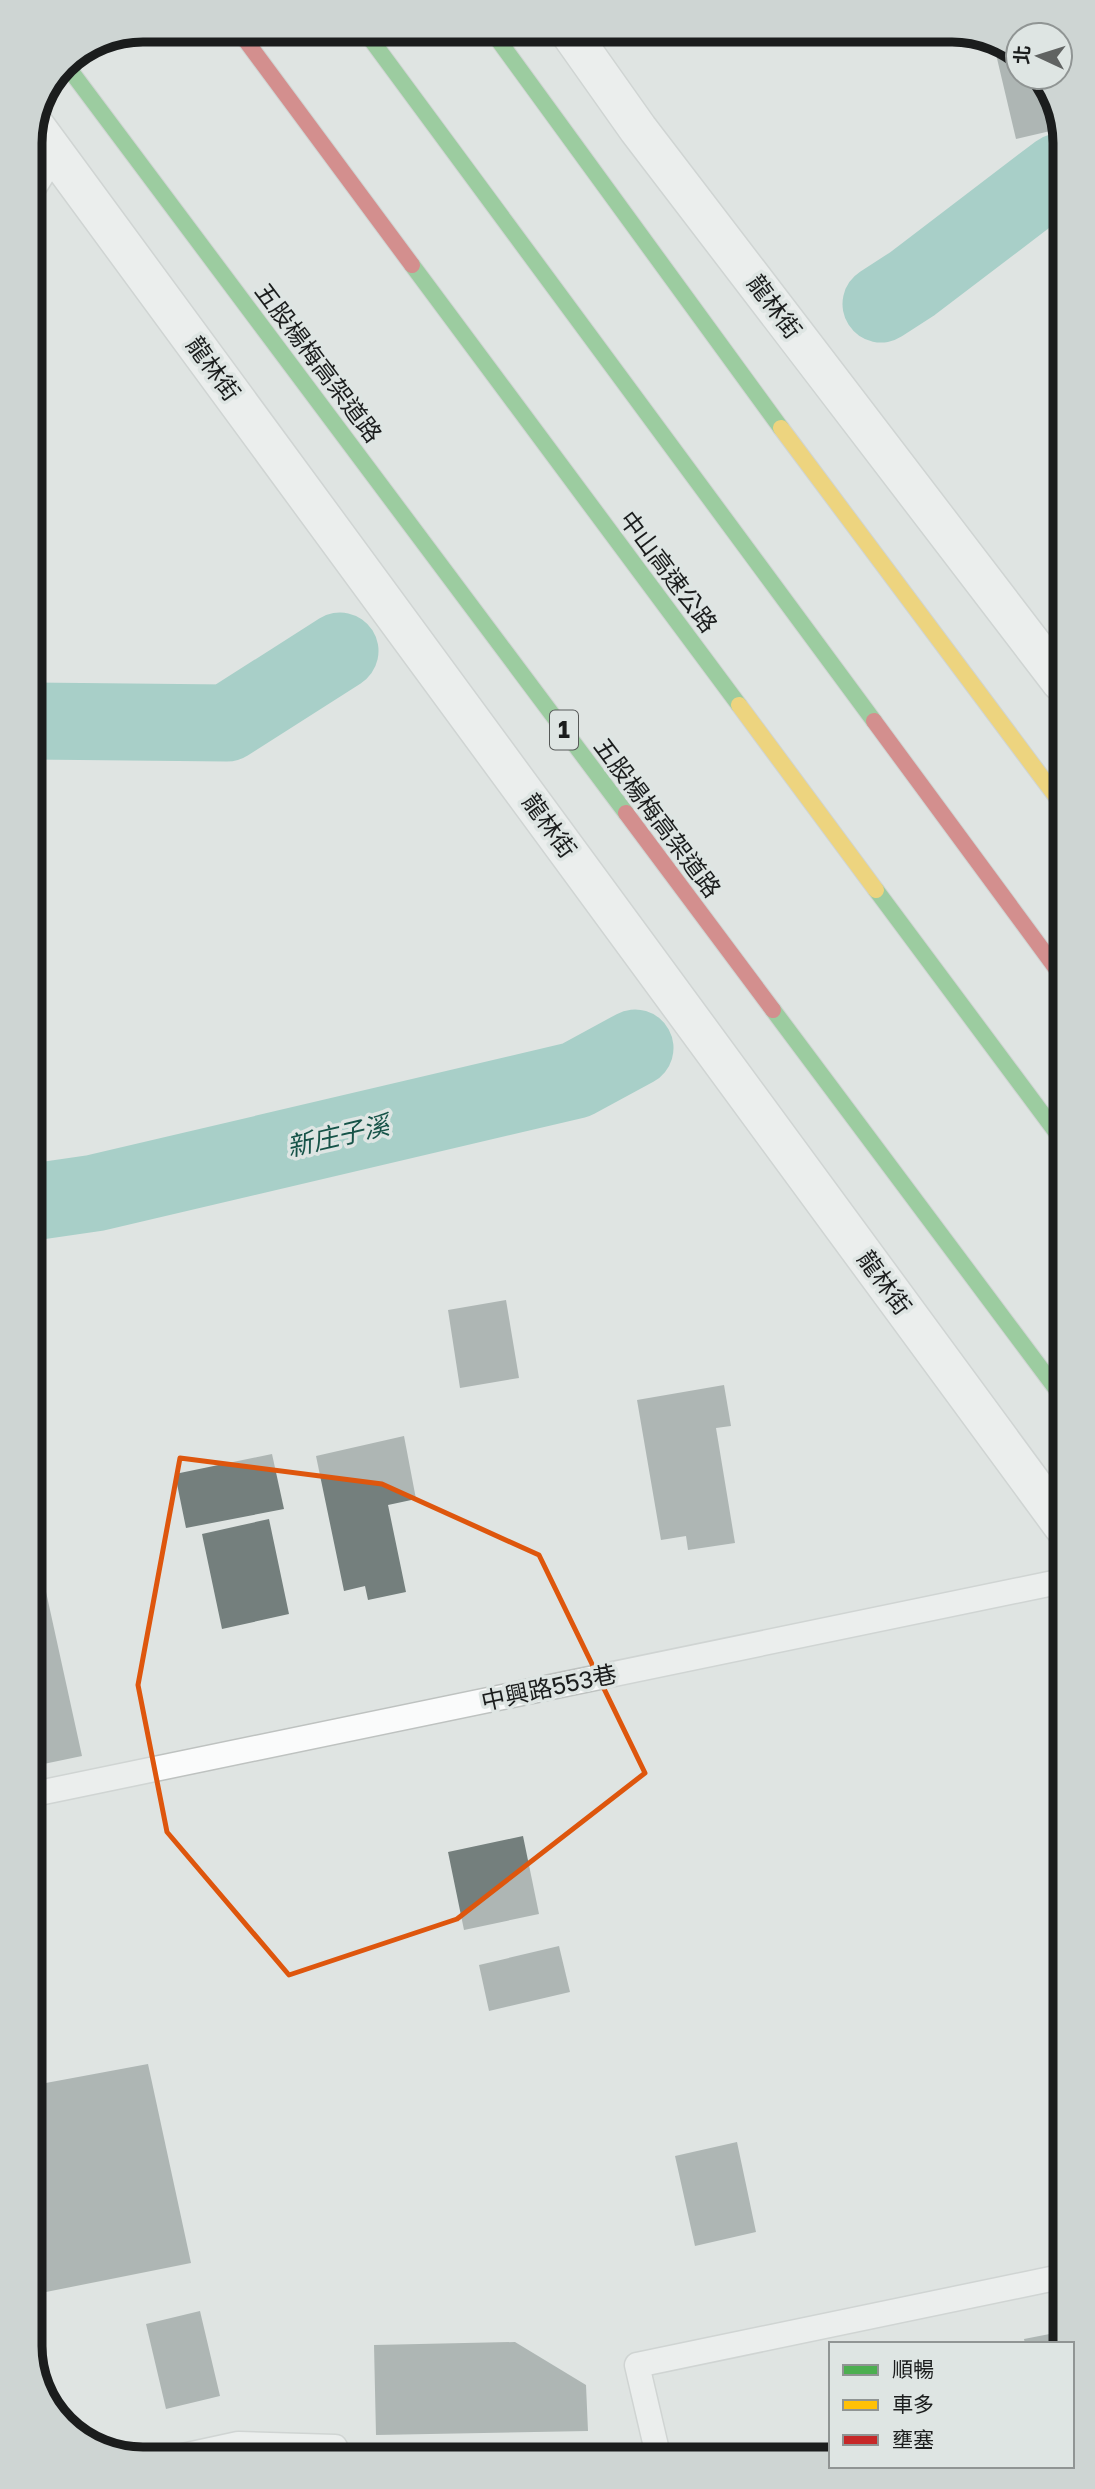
<svg xmlns="http://www.w3.org/2000/svg" width="1095" height="2489" font-family="'Golos Text','Noto Sans TC',sans-serif">
  <rect width="100%" height="100%" fill="#dfe4e2"/>
  <g fill="none" stroke-linecap="round" stroke-linejoin="round">
    <path stroke="#66b6a8" stroke-width="77" d="M881,304l31,-20 147,-112
      M32,721l195,2 113,-72
      M33,1202l62,-9 481,-113 59,-32"/>
  </g>
  <path fill="#747f7d" d="M1006,47l12,5v25h20l21,29v23l-43,10 -21,-89z
    M506,1300l13,78 -59,10 -12,-78z
    M724,1385l7,41 -15,2 19,115 -47,7 -2,-14 -25,4 -24,-140z
    M404,1436l12,63 -28,6 18,87 -38,8 -3,-14 -21,5 -28,-135z
    M272,1454l12,55 -98,19 -11,-54z
    M269,1519l20,95 -67,15 -20,-95z
    M34,1537l48,219 -48,10z
    M523,1836l16,78 -75,16 -16,-78z
    M559,1946l11,46 -81,19 -10,-46z
    M148,2064l43,199 -155,31 -1,-209z
    M737,2142l19,90 -61,14 -20,-90z
    M200,2311l20,85 -54,13 -20,-85z
    M1065,2331v13h-40l-1,-5z
    M515,2342l71,43 2,46 -212,4 -2,-90z"/>
  <g fill="none" stroke-linecap="round" stroke-linejoin="round">
    <defs>
      <path id="lane" d="M30,194l25,-40
        M34,1794l1029,-213
        M658,2455l-21,-90 428,-89
        M169,2459l69,-15 97,3 5,11"/>
      <path id="street" d="M568,30l70,99 423,553
        M35,126l1028,1400"/>
      <path id="fast" d="M364,30l510,691
        M491,30l290,398
        M64,62l562,751
        M412,265l327,440
        M876,890l186,250
        M773,1010l290,388"/>
      <path id="slow" d="M781,428l280,375
        M739,705l137,185"/>
      <path id="jam" d="M238,30l174,235
        M874,721l187,254
        M626,813l147,197"/>
    </defs>
    <use href="#lane" stroke="#bec2c0" stroke-width="27"/>
    <use href="#street" stroke="#bec2c0" stroke-width="41"/>
    <use href="#fast" stroke="#bec2c0" stroke-width="18"/>
    <use href="#slow" stroke="#bec2c0" stroke-width="18"/>
    <use href="#jam" stroke="#bec2c0" stroke-width="18"/>
    <use href="#lane" stroke="#fafbfb" stroke-width="24"/>
    <use href="#street" stroke="#fafbfb" stroke-width="38"/>
    <use href="#fast" stroke="#4caf50" stroke-width="16"/>
    <use href="#slow" stroke="#ffc107" stroke-width="16"/>
    <use href="#jam" stroke="#c62828" stroke-width="16"/>
  </g>
  <path d="M0 0H1095V2489H0ZM180,1458l202,26 157,71 106,218 -188,146 -168,56 -122,-143 -29,-147z" fill="#dfe4e2" fill-opacity=".55" fill-rule="evenodd"/>
  <path fill="none" stroke="#de560d" stroke-width="5" stroke-linejoin="round" d="M180,1458l202,26 157,71 106,218 -188,146 -168,56 -122,-143 -29,-147z"/>
  <g text-anchor="middle" stroke-width="7" stroke-linejoin="round" paint-order="stroke">
    <rect fill="#dee5e3" stroke="#565958" stroke-width="2" x="550" y="710.5" width="28" height="39" rx="5"/>
    <g font-size="23" font-weight="bold" fill="#1b1d1d">
      <text x="564" y="738">1</text>
    </g>
    <g font-size="24" fill="#1b1d1d" stroke="#dee5e3">
      <text transform="translate(774 307) rotate(53)" y="8">龍林街</text>
      <text transform="translate(318 363) rotate(53)" y="8">五股楊梅高架道路</text>
      <text transform="translate(213 369) rotate(54)" y="8">龍林街</text>
      <text transform="translate(668 572) rotate(53)" y="8">中山高速公路</text>
      <text transform="translate(657 818) rotate(53)" y="8">五股楊梅高架道路</text>
      <text transform="translate(549 826) rotate(54)" y="8">龍林街</text>
      <text transform="translate(884 1283) rotate(54)" y="8">龍林街</text>
      <text transform="translate(549 1688) rotate(-12)" y="8">中興路553巷</text>
    </g>
    <g font-size="26" font-style="italic" fill="#165348" stroke="#dee5e3">
      <text transform="translate(338 1136) rotate(-13)" y="9">新庄子溪</text>
    </g>
  </g>
  <path d="M0 0H1095V2489H0ZM143 42H952A101 101 0 0 1 1053 143V2346A101 101 0 0 1 952 2447H143A101 101 0 0 1 42 2346V143A101 101 0 0 1 143 42Z" fill="#ced5d3" fill-rule="evenodd"/>
  <path fill="none" stroke="#1b1d1d" stroke-width="9" d="M143 42H952A101 101 0 0 1 1053 143V2346A101 101 0 0 1 952 2447H143A101 101 0 0 1 42 2346V143A101 101 0 0 1 143 42Z"/>
  <rect x="829" y="2342" width="245" height="126" fill="#dee5e3" stroke="#909594" stroke-width="2"/>
  <rect x="843" y="2365" width="35" height="10" fill="#4caf50" stroke="#909594" stroke-width="2"/>
  <text x="892" y="2377" font-size="21" fill="#1b1d1d">順暢</text>
  <rect x="843" y="2400" width="35" height="10" fill="#ffc107" stroke="#909594" stroke-width="2"/>
  <text x="892" y="2412" font-size="21" fill="#1b1d1d">車多</text>
  <rect x="843" y="2435" width="35" height="10" fill="#c62828" stroke="#909594" stroke-width="2"/>
  <text x="892" y="2447" font-size="21" fill="#1b1d1d">壅塞</text>
  <g transform="translate(1039 56) rotate(274)"><circle r="33" fill="#dee5e3" stroke="#909594" stroke-width="2"/>
  <path d="M0-5L12 26L0 18L-12 26Z" fill="#606362"/>
  <text y="-10" font-size="19" font-weight="bold" text-anchor="middle" fill="#1b1d1d">北</text>
  </g>
</svg>
